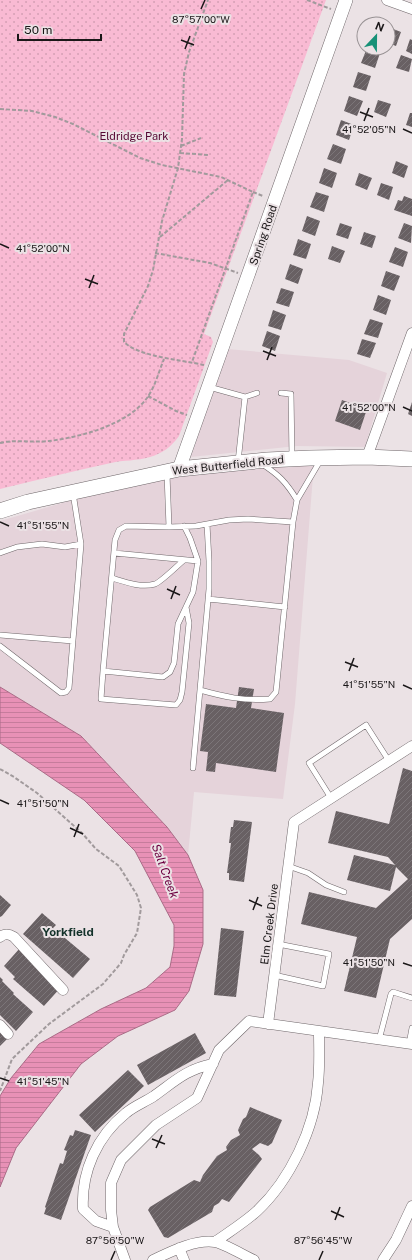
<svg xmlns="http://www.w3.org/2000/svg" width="412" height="1260" font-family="'Public Sans',sans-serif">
  <defs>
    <pattern id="park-dots" width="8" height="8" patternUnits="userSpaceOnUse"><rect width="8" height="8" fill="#f9bad3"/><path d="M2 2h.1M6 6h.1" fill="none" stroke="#d59fb4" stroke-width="1.8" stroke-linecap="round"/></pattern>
    <pattern id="water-rules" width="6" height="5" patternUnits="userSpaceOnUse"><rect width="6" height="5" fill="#e891b6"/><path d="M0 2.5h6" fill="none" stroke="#c67c9c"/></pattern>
    <pattern id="building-hatch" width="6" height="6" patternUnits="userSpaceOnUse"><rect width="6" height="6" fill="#686063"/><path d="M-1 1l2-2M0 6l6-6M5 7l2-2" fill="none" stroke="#7c7679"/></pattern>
  </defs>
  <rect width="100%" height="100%" fill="#ebe2e5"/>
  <path fill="#e5d3da" d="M227,349l122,11 38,13 -22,74 -68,-1 -106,11z
    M314,463l-19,241 -12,95 -89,-7 -6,63 -21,-28 -86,-91 -81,-49v-166l90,-26 89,-18 70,-10z"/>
  <path fill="url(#park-dots)" d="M0,0h326l-122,334 7,3 2,5 -34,94c-8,11 -16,17 -29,21 -13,4 -27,3 -39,6 -38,8 -74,17 -111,26z"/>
  <path fill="url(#water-rules)" stroke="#aa6c87" d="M0,687l81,49 86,91 21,28 15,35v54l-14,47 -14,19 -57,26 -37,28 -65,84 -16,39v-91l11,-18 28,-34 62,-35 45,-21 24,-21 4,-21v-21l-39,-74 -51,-51 -84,-57z"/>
  <path fill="url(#building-hatch)" d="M388,27l13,5 -5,14 -8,-3z
    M410,39l2,1v14l-6,-3z
    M367,48l13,5 -5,15 -14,-5z
    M401,55l11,4 -3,13 -13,-4z
    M358,72l13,4 -5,15 -13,-4z
    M349,96l14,5 -6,15 -13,-5z
    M378,100l13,4 -5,13 -12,-5z
    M410,113h2v14l-6,-2z
    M341,120l13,5 -5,15 -13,-5z
    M333,144l13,5 -5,15 -14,-5z
    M396,161l12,5 -4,12 -12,-5z
    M324,168l13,5 -5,15 -13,-5z
    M359,173l13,5 -5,12 -12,-5z
    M381,183l12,4 -4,13 -12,-5z
    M316,192l13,4 -5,16 -14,-5z
    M404,196l8,3v17l-18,-6 4,-10 4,1z
    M307,216l13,5 -5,15 -13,-5z
    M340,223l12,4 -4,12 -12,-4z
    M404,223l8,3 -1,17 -13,-5z
    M364,232l12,4 -4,12 -12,-4z
    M298,239l13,5 -5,15 -13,-4z
    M332,246l13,5 -5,12 -12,-4z
    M395,247l13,5 -5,15 -14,-5z
    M290,264l13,5 -5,15 -13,-5z
    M386,271l14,5 -6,15 -13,-5z
    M281,288l13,4 -5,15 -13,-4z
    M378,295l13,5 -5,15 -13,-5z
    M273,310l13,5 -5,15 -13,-4z
    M370,319l13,4 -5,15 -14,-4z
    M267,331l13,5 -5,15 -13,-5z
    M362,339l14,4 -6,15 -13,-4z
    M342,400l25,9 -7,21 -25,-9z
    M412,402v14l-4,-2z
    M239,687l15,2 -3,19 33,5 -8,59 -60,-9 -1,9 -9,-1 2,-19 -8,-1 6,-47 30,4z
    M403,768l9,3v148l-22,20 -14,59 -32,-7 13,-54 -56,-13 8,-32 67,16 32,-29 -12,-12 -6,24 -43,-11 7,-25 41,10 -7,-8 -60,-14 8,-32 53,13z
    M234,820l18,2 -8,60 -15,-2v-7h-2l4,-30h-2l2,-16h2z
    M0,895l11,10 -9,11 -2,1z
    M42,913l14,12 -3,3 37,31 -17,19 -50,-44z
    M221,928l23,3 -8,66 -22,-2z
    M20,948l42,38 -18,20 -31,-27 2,-2 -11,-11z
    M0,977l3,3 -1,1 12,12 -1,1 20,18 -17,19 -16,-16z
    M0,1030l8,8 -8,8z
    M195,1033l11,20 -58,32 -11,-20z
    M128,1070l16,16 -49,46 -16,-17z
    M250,1107l32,13 -10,23 -4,3 -8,-3 -8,6 7,6 3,4 -33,43 -7,-3 -3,4 -5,3 -2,6 -44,26 -4,-1 -16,-27 2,-3 44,-27 6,2 3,-7 14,-19 10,-6 -1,-3 5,-7 9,-5 -2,-5 5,-11 3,-2z
    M75,1130l16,5 -30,85 -17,-6 2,-6 -1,-1 15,-44 3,1 4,-13 -3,-1 6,-15 3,1z"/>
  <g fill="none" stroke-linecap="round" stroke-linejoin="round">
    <defs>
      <path id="service" d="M209,387l36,10 -7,65
        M281,393l10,1 1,63
        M245,397l12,-4
        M262,464c17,11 24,18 35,36
        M167,474l2,53
        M184,526l6,12 8,23 -5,31 -15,32 -4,39 -4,9 -7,5 -60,-6 12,-131 4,-10 7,-4 43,1 27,-1 33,-6 19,-1 45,3
        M0,553l17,-6 25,-3 23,3 16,-3
        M114,553l84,8
        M112,578c13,4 29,10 43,6 6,-2 23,-19 29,-24
        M208,599l77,8
        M0,635l73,6
        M0,646l61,47 5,-1 3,-4 12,-144 -8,-51
        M103,671l-2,28 75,6 4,-5 2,-8 7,-69 -3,-16
        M200,690c25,7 43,11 70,9l6,-7 17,-170 4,-22 23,-39
        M193,768l16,-179v-28l-2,-37
        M331,798l-22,-35 57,-38 23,36
        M288,866l20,7 18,12 18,7
        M274,975l49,11 6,-32 -51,-10
        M379,1040l12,-46 2,-2 19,6
        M409,1044l3,-16"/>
      <path id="minor" d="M387,0l25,9
        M367,457l45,-124
        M0,937c5,-4 9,-3 14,0l49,53
        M268,1024l26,-202 118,-76
        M0,1025l8,9
        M113,1227l-17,-6 -13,-12c-2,-37 14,-73 43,-96 8,-7 19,-11 28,-17 21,-15 33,-27 59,-32
        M215,1242c14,-10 30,-20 42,-31 33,-31 58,-83 61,-128 2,-17 1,-35 1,-52
        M179,1248l5,12
        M125,1260l-12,-33 -2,-17v-27l10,-23 35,-35 41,-27 22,-48 30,-29 163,23
        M153,1260c17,-8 42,-21 62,-18 8,1 30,14 39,18
        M383,1260l13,-20 16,-34"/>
      <path id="tertiary" d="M179,469l167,-469"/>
      <path id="secondary" d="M0,511l28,-9 151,-33 88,-9 43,-2 57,-1 45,2"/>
    </defs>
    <use href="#service" stroke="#6f676a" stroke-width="6"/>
    <use href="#minor" stroke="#6f676a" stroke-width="11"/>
    <use href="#tertiary" stroke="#6f676a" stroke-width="14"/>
    <use href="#secondary" stroke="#6f676a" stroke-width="16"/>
    <path stroke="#a19a9c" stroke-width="2" stroke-dasharray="4 2" stroke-linecap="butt" d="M307,0l24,9
      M0,109l32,2 23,6 18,7 67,34 22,7 59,12 32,15 -61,170
      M181,146l20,-8
      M180,153l29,2
      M253,192l10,4
      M160,237l68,-57
      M155,253l55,10 28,10
      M204,365c-21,-5 -65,-8 -80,-23v-8l24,-48 5,-16 9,-49 16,-53 4,-29 2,-65 5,-22 19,-52
      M148,396l28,15 11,4
      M0,443c16,-4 32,0 49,-2 32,-4 78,-16 98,-43 8,-11 12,-27 17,-39
      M0,769l14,8 23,16 45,40 14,16 23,17 18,29 4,13 -4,25 -13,22 -3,8 -18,21 -54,40 -37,35 -12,32"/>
    <use href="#service" stroke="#fff" stroke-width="5"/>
    <use href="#minor" stroke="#fff" stroke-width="10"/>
    <use href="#tertiary" stroke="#fff" stroke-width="13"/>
    <use href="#secondary" stroke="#fff" stroke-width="15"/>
  </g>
  <path fill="none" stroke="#1a1718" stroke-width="1.5" d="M201,9l4,-9M181,40l13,5M185,49l5,-13M360,112l13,5M364,121l5,-13M403,129l9,4M0,244l9,4M85,279l13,5M89,288l5,-13M263,351l13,5M267,360l5,-13M403,407l9,4M0,522l9,4M167,589l13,6M171,599l5,-13M345,662l13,5M349,671l5,-13M403,685l9,4M0,800l9,4M70,828l13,6M74,837l5,-13M249,900l13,6M253,910l5,-13M403,963l9,3M0,1078l9,3M152,1139l13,5M156,1148l6,-13M331,1211l13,6M335,1220l5,-13M111,1260l4,-9M319,1260l4,-9"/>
  <g text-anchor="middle" stroke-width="4" stroke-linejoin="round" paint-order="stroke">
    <g font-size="11" fill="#550733" stroke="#ebe2e5">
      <text x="134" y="140">Eldridge Park</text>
    </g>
    <g font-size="11" fill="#1a1718" stroke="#ebe2e5">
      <text transform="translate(263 235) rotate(-71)" y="4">Spring Road</text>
      <text transform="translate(228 465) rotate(-6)" y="4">West Butterfield Road</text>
      <text transform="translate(269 924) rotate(-83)" y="4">Elm Creek Drive</text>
    </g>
    <g font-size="12" font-style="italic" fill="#6c0040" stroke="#ebe2e5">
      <text transform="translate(165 871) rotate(70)" y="4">Salt Creek</text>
    </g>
    <g font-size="12" font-weight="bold" fill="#13322a" stroke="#ebe2e5">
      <text x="68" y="936">Yorkfield</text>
    </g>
  </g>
  <g font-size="10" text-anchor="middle" fill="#1a1718" stroke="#ebe2e5" stroke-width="4" stroke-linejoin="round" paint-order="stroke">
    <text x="201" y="23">87°57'00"W</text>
    <text x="369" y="133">41°52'05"N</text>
    <text x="43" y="252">41°52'00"N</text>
    <text x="369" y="411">41°52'00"N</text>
    <text x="43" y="529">41°51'55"N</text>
    <text x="369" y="688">41°51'55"N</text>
    <text x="43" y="807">41°51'50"N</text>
    <text x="369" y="966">41°51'50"N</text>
    <text x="43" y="1085">41°51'45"N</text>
    <text x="115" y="1244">87°56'50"W</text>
    <text x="323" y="1244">87°56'45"W</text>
  </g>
  <g transform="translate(376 36) rotate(22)"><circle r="19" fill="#ebe2e5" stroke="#979193"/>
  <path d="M0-3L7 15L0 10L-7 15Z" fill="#179177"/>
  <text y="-6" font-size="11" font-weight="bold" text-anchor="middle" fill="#1a1718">N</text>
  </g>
  <path d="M18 34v6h83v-6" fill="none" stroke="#1a1718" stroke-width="2"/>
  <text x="24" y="34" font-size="12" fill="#1a1718" stroke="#ebe2e5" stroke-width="3" paint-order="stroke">50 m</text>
</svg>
